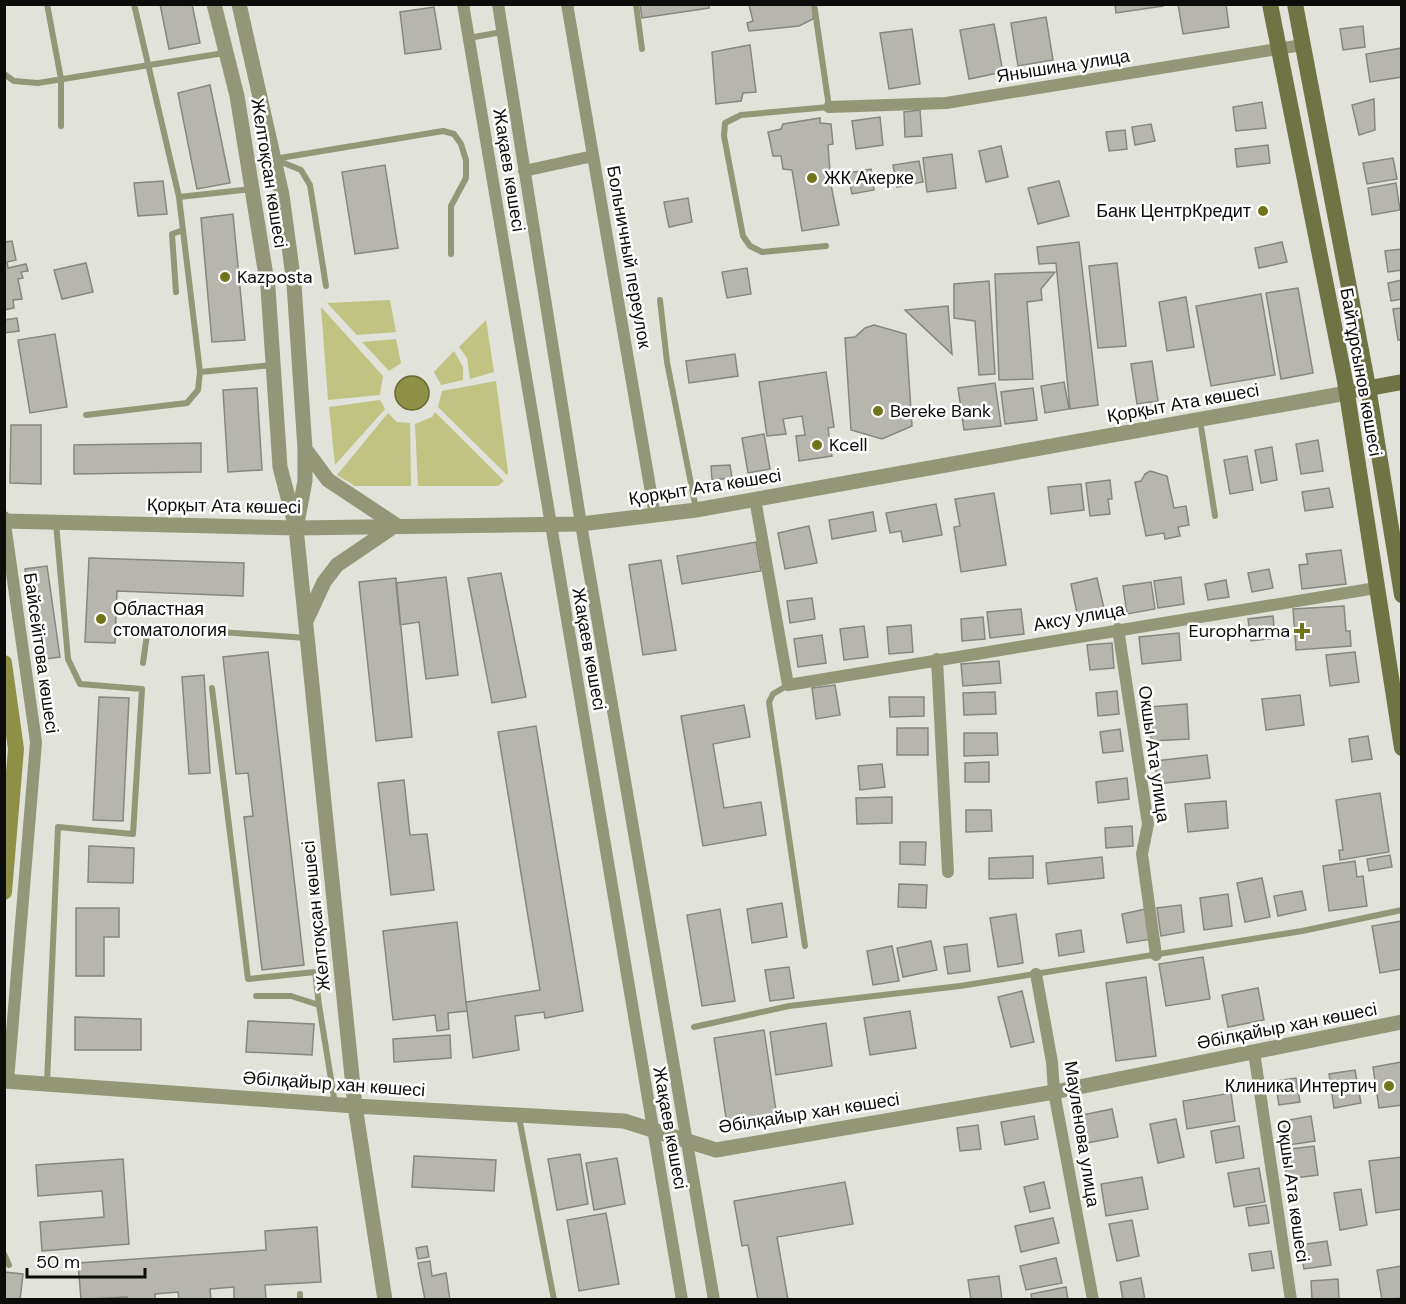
<svg xmlns="http://www.w3.org/2000/svg" width="1406" height="1304" font-family="'DM Sans',sans-serif">
  <rect width="100%" height="100%" fill="#e1e2d9"/>
  <path fill="#c0c382" d="M390,300l6,32 -39,3 -30,-32z
    M321,307l62,69 -3,19 -52,5z
    M486,320l8,52 -24,7 -3,-21 -8,-11z
    M396,339l5,24 -12,8 -27,-29z
    M454,351l9,16v13l-22,5 -7,-13z
    M496,381l12,91 -1,3 -69,-68 4,-16z
    M380,400l5,9 -50,56 -6,-58z
    M435,412l69,69 -6,5h-80l-3,-62 17,-7z
    M388,413l9,9 13,1 1,63h-56l-18,-11z"/>
  <path fill="#8e9145" stroke="#676933" stroke-width="1.5" d="M395 393a17 17 0 1 1 34 0a17 17 0 1 1-34 0Z"/>
  <g fill="none" stroke-linecap="round" stroke-linejoin="round">
    <path stroke="#8e9145" stroke-width="16" d="M4,663l12,86 -12,143"/>
  </g>
  <path fill="#b6b6ae" stroke="#86877f" stroke-width="1.5" d="M160,4h32l8,39 -31,6z
    M640,4h69v4l-67,10z
    M814,4l-1,15 -14,7 -50,5 -2,-8 6,-2 -4,-16z
    M1115,4h48v2l-47,7z
    M1178,4h48l3,23 -46,7z
    M434,7l7,42 -36,5 -5,-42z
    M1046,17l7,43 -35,6 -7,-43z
    M994,24l9,48 -34,7 -9,-49z
    M1363,26l2,21 -22,3 -3,-21z
    M912,29l8,55 -31,5 -9,-56z
    M750,45l6,47 -13,1 -2,8 -25,3 -4,-52z
    M1402,48v29l-32,5 -4,-28z
    M210,85l20,98 -33,6 -19,-96z
    M1374,99l1,31 -16,5 -7,-30z
    M1262,102l4,26 -30,3 -3,-24z
    M920,110l2,26 -17,1 -1,-25z
    M880,117l3,28 -27,4 -4,-28z
    M820,118v5l11,1 2,20 -5,1 3,40 8,40 -37,6 -10,-61 -9,-1 -2,-13h-8l-5,-24 13,-3 2,-5z
    M1151,124l4,17 -20,4 -3,-18z
    M1125,130l2,19 -18,2 -3,-19z
    M1268,145l2,18 -33,4 -2,-18z
    M1001,146l7,31 -22,5 -7,-31z
    M952,154l4,34 -29,4 -4,-34z
    M1393,158l4,21 -30,5 -4,-21z
    M919,161l4,21 -26,5 -4,-22z
    M385,165l13,83 -43,6 -13,-82z
    M871,169l3,21 -22,4 -4,-21z
    M163,181l4,33 -29,2 -4,-33z
    M1059,181l10,35 -31,8 -10,-36z
    M1396,183l4,27 -28,5 -4,-27z
    M688,198l4,24 -23,5 -5,-25z
    M233,214l12,126 -33,2 -11,-124z
    M12,241l4,19 -9,2 1,6 18,-4 2,7 -7,1 2,6 -5,1 4,20 -9,1 1,8 -10,2v-68z
    M1079,242l19,163 -28,4 -14,-146 -17,1 -2,-17z
    M1282,242l5,20 -28,6 -4,-20z
    M1402,249v21l-14,2 -3,-21z
    M86,263l7,29 -31,7 -8,-29z
    M1117,263l9,83 -28,2 -9,-82z
    M747,268l4,26 -24,4 -5,-26z
    M1055,272l-14,17 1,11 -15,2 6,77 -34,1 -4,-106z
    M1402,280v19l-11,2 -3,-18z
    M989,281l6,93 -16,1 -4,-54 -21,-3v-34z
    M1298,288l15,85 -32,6 -15,-86z
    M1261,294l14,81 -64,11 -15,-80z
    M1186,297l8,50 -27,4 -8,-49z
    M948,306l4,48 -47,-44z
    M1402,308v32h-4l-5,-31z
    M17,318l2,13 -15,2v-13z
    M874,325l32,9 6,92 -30,13 -31,-9 -6,-92 10,-1 10,-9z
    M55,334l12,73 -37,6 -12,-73z
    M735,354l3,22 -49,7 -3,-22z
    M1152,361l6,40 -21,3 -6,-40z
    M826,372l8,55 -6,1 4,28 -33,5 -3,-25 9,-1 -3,-19 -19,3 3,15 -19,2 -8,-54z
    M1064,382l5,27 -24,4 -4,-27z
    M995,383l6,43 -37,4 -6,-42z
    M257,388l5,82 -34,2 -5,-82z
    M1033,388l4,32 -32,4 -4,-32z
    M11,425h30v59l-31,-1z
    M764,434l6,35 -22,4 -6,-35z
    M1318,440l5,31 -22,3 -5,-30z
    M201,443v29l-127,2v-29z
    M1272,447l5,33 -16,3 -6,-33z
    M1247,456l6,34 -23,4 -6,-34z
    M730,465l2,13 -20,2 -1,-14z
    M1150,471l17,5 7,32 12,-2 3,19 -11,2 2,9 -15,3 -1,-6 -18,3 -11,-54 6,-1 4,-7z
    M1110,480l2,19h-4l2,15 -20,2 -4,-33z
    M1081,484l3,26 -33,4 -3,-27z
    M1329,488l4,19 -28,4 -3,-19z
    M994,493l12,72 -45,7 -7,-45 6,-1 -5,-27z
    M936,504l6,31 -39,7 -2,-11 -11,2 -4,-20z
    M873,512l3,19 -44,8 -3,-19z
    M809,526l8,37 -32,6 -7,-36z
    M756,542l5,29 -79,13 -5,-28z
    M1341,550l5,34 -44,5 -3,-24 9,-1 -2,-10z
    M89,558l155,5 -1,33 -126,-5 -2,52 -30,-1z
    M661,560l15,90 -33,5 -14,-90z
    M47,566l13,91 -22,3 -13,-91z
    M1269,569l4,19 -21,4 -4,-19z
    M501,573l25,124 -34,6 -24,-125z
    M446,577l12,98 -32,4 -7,-57 -19,3 -4,-42z
    M1181,577l3,27 -26,4 -4,-27z
    M396,578l16,159 -36,4 -17,-159z
    M1097,578l9,39 -27,6 -8,-39z
    M1226,580l3,17 -21,3 -3,-16z
    M1151,582l4,27 -28,5 -4,-28z
    M812,598l3,21 -25,4 -3,-22z
    M1344,606l2,25h4l1,15 -55,4 -3,-41z
    M1021,609l3,25 -34,4 -3,-26z
    M1273,616l2,22 -24,3 -3,-22z
    M983,617l2,22 -23,2 -1,-22z
    M911,625l2,27 -24,2 -2,-27z
    M864,626l4,31 -24,3 -4,-31z
    M1179,633l2,27 -39,4 -3,-27z
    M822,635l4,28 -28,4 -4,-28z
    M1112,643l2,25 -24,2 -3,-25z
    M268,652l36,313 -42,5 -18,-153 9,-1 -5,-43 -12,1 -13,-117z
    M1355,652l4,30 -29,4 -4,-31z
    M999,661l2,22 -38,3 -2,-22z
    M204,675l6,98 -21,1 -7,-97z
    M835,685l5,30 -24,4 -4,-31z
    M1117,691l2,23 -21,2 -2,-23z
    M995,692l1,22 -32,1 -1,-22z
    M1300,695l4,30 -38,5 -4,-31z
    M99,697l30,1 -6,123 -30,-1z
    M889,697h35v19l-34,1z
    M1187,704l2,35 -38,2 -2,-34z
    M744,705l6,32 -37,7 11,64 37,-6 5,33 -63,11 -22,-130z
    M536,726l47,285 -38,7 -1,-6 -29,4 4,34 -46,8 -7,-56 74,-12 -42,-258z
    M897,728h31v27h-31z
    M1120,729l3,22 -20,2 -3,-21z
    M964,733h33l1,22 -34,1z
    M1368,736l4,23 -20,3 -3,-23z
    M1207,755l3,23 -52,6 -3,-23z
    M989,762v20h-24v-19z
    M882,764l3,23 -25,3 -2,-24z
    M1127,778l2,21 -31,4 -2,-21z
    M404,780l6,55 17,-1 7,56 -43,5 -13,-112z
    M1380,793l9,59 -49,8 -1,-10h4l-7,-50z
    M892,797v26l-35,1 -1,-26z
    M1226,801l2,27 -40,4 -3,-28z
    M966,810h25l1,21 -26,1z
    M1132,826l1,20 -27,2 -1,-20z
    M900,842h26l-1,23 -25,-1z
    M89,846l45,2 -1,35 -45,-1z
    M1390,855l2,12 -23,4 -2,-12z
    M1033,856v22l-44,1v-21z
    M1102,857l2,21 -56,6 -2,-21z
    M1355,861l2,16 6,-1 4,30 -38,5 -6,-45z
    M1262,878l8,39 -25,5 -8,-39z
    M899,884l28,1 -1,23 -28,-1z
    M1302,891l4,19 -28,6 -4,-20z
    M1228,894l4,32 -28,4 -4,-32z
    M782,903l5,34 -35,6 -5,-34z
    M1181,905l3,27 -23,4 -4,-28z
    M76,908h43v29h-15v39h-28z
    M720,909l15,92 -33,5 -15,-91z
    M1146,909l6,30 -25,4 -5,-29z
    M1016,914l7,49 -25,4 -8,-49z
    M1402,921v48l-22,4 -8,-47z
    M457,922l10,89 -19,2 1,16 -12,2 -2,-16 -42,5 -10,-89z
    M1081,930l3,22 -25,4 -3,-22z
    M931,941l6,29 -34,7 -6,-29z
    M967,944l3,27 -22,3 -4,-27z
    M892,946l7,35 -26,4 -6,-34z
    M1203,957l7,42 -44,7 -7,-42z
    M789,967l5,31 -24,3 -5,-31z
    M1146,977l10,79 -40,5 -10,-78z
    M1258,988l6,32 -36,7 -6,-32z
    M1022,991l12,51 -23,5 -13,-50z
    M910,1011l6,37 -46,7 -6,-37z
    M75,1017l66,2v31h-66z
    M248,1021l66,3 -2,31 -66,-3z
    M826,1023l6,43 -56,9 -6,-43z
    M764,1030l14,94 -50,7 -14,-93z
    M450,1035l1,23 -57,4 -1,-23z
    M1402,1062v43l-23,3 -6,-41z
    M1355,1070l6,33 -27,5 -5,-34z
    M1296,1078l4,24 -21,3 -4,-24z
    M1231,1093l4,28 -48,8 -4,-28z
    M1112,1109l6,28 -31,6 -5,-28z
    M1034,1116l4,23 -33,6 -4,-23z
    M1311,1116l4,25 -27,4 -5,-24z
    M1176,1119l8,38 -26,6 -8,-39z
    M978,1125l3,24 -21,2 -3,-23z
    M1239,1126l5,32 -28,5 -5,-32z
    M1314,1146l4,29 -31,4 -4,-29z
    M580,1154l8,50 -31,6 -9,-51z
    M414,1156l82,4 -2,31 -82,-4z
    M1402,1157v52l-26,4 -7,-52z
    M617,1158l8,46 -31,6 -8,-47z
    M123,1159l6,85 -87,7 -2,-29 64,-5 -2,-26 -64,5 -2,-31z
    M1259,1168l6,34 -31,5 -6,-34z
    M1142,1177l6,32 -42,7 -5,-32z
    M845,1182l8,42 -76,13 11,63h-30l-10,-55 -6,1 -8,-45z
    M1044,1182l6,26 -20,4 -6,-25z
    M1361,1189l6,36 -27,5 -6,-37z
    M1266,1205l3,18 -20,3 -3,-18z
    M606,1213l13,71 -40,7 -12,-71z
    M1053,1218l6,25 -38,9 -6,-26z
    M1132,1220l7,36 -22,5 -8,-37z
    M317,1227l4,55 -56,3 1,15h-32v-13l-24,2 1,11h-32l-1,-8 -23,2v6h-27l-1,-3 -59,3 13,-1 -3,-36 188,-13 -1,-19z
    M1327,1241l4,24 -27,4 -4,-24z
    M427,1246l2,11 -11,2 -2,-11z
    M1271,1251l3,17 -22,3 -3,-17z
    M1056,1258l6,25 -36,7 -6,-24z
    M430,1261l2,15 14,-3 4,27h-25l-7,-37z
    M1402,1266v32l-20,2 -5,-30z
    M4,1272l19,2 -3,26h-16z
    M999,1276l3,24h-31l-3,-20z
    M1141,1278l4,22h-22l-3,-18z
    M1338,1279l1,21h-27l-1,-19z
    M1066,1287l2,13h-36l-1,-6z"/>
  <g fill="none" stroke-linecap="round" stroke-linejoin="round">
    <path stroke="#949777" stroke-width="6" d="M47,4l14,75v47
      M636,4l6,45
      M814,4l15,103 -88,8 -16,8 -1,13 19,100 7,10 12,6 64,-6
      M469,38l33,-6
      M4,74l10,7 24,2 186,-30
      M179,197l73,-8
      M326,286l-16,-101 -9,-15 -27,-11 169,-28 11,3 7,10 5,16v18l-15,28v48
      M176,292l-4,-58 11,-4
      M660,300l7,62 29,147
      M200,372l73,-7
      M86,415l101,-12 11,-13 2,-18 -21,-175 -45,-193
      M1200,420l15,96
      M143,663l5,-36 159,11
      M788,685l-15,9 -4,8 36,244
      M212,688l36,291 67,-7 4,33
      M256,996h35l28,9 16,99
      M694,1027l95,-21 171,-20 342,-55 100,-21
      M47,1083l11,-256 75,7 9,-145 -62,-5 -12,-25 -12,-136
      M519,1117l35,183
      M4,1254l5,11
      M300,1294v6"/>
    <path stroke="#949777" stroke-width="12" d="M463,4l219,1296
      M498,4l83,520 133,776
      M567,4l88,512
      M829,107l117,-4 356,-58
      M524,171l69,-15
      M755,499l33,186 588,-97
      M4,517l32,225 -28,339
      M1118,629l30,195 -6,30 14,101
      M937,659l11,213
      M1036,974l16,88 2,30 39,208
      M1254,1052l37,248"/>
    <path stroke="#949777" stroke-width="15" d="M214,4l23,92 31,192 12,179 16,61 59,578 30,194
      M239,4l43,191 12,89 11,165v32l-8,42
      M305,449l23,31 68,45 -59,40 -13,17 -18,39
      M4,521l292,7 285,-4 115,-14 651,-117
      M4,1081l351,25 269,15 92,29 338,-58 348,-70"/>
    <path stroke="#707343" stroke-width="16" d="M1270,4l75,377 57,367
      M1295,4l73,383 34,208
      M1359,390l43,-8"/>
  </g>
  <g fill="#72741b" stroke="#fff" stroke-width="2">
    <circle cx="812" cy="178" r="6"/>
    <circle cx="1263" cy="211" r="6"/>
    <circle cx="225" cy="277" r="6"/>
    <circle cx="878" cy="411" r="6"/>
    <circle cx="817" cy="445" r="6"/>
    <circle cx="101" cy="619" r="6"/>
    <path d="M1299 622h6v6h6v6h-6v6h-6v-6h-6v-6h6z"/>
    <circle cx="1389" cy="1086" r="6"/>
  </g>
  <g text-anchor="middle" stroke-width="5" stroke-linejoin="round" paint-order="stroke">
    <g font-size="18" fill="#0c0c0a" stroke="#fff">
      <text transform="translate(1063 66) rotate(-9)" y="6">Янышина улица</text>
      <text transform="translate(509 170) rotate(81)" y="6">Жақаев көшесі</text>
      <text transform="translate(269 173) rotate(81)" y="6">Желтоқсан көшесі</text>
      <text transform="translate(629 257) rotate(80)" y="6">Больничный переулок</text>
      <text transform="translate(1361 372) rotate(80)" y="6">Байтұрсынов көшесі</text>
      <text transform="translate(1183 403) rotate(-10)" y="6">Қорқыт Ата көшесі</text>
      <text transform="translate(705 487) rotate(-9)" y="6">Қорқыт Ата көшесі</text>
      <text transform="translate(224 506) rotate(1)" y="6">Қорқыт Ата көшесі</text>
      <text transform="translate(1079 617) rotate(-10)" y="6">Аксу улица</text>
      <text transform="translate(589 649) rotate(80)" y="6">Жақаев көшесі</text>
      <text transform="translate(41 653) rotate(82)" y="6">Байсейітова көшесі</text>
      <text transform="translate(1154 754) rotate(82)" y="6">Окшы Ата улица</text>
      <text transform="translate(316 916) rotate(-96)" y="6">Желтоқсан көшесі</text>
      <text transform="translate(1287 1026) rotate(-11)" y="6">Әбілқайыр хан көшесі</text>
      <text transform="translate(334 1084) rotate(4)" y="6">Әбілқайыр хан көшесі</text>
      <text transform="translate(809 1113) rotate(-9)" y="6">Әбілқайыр хан көшесі</text>
      <text transform="translate(670 1128) rotate(80)" y="6">Жақаев көшесі</text>
      <text transform="translate(1082 1134) rotate(81)" y="6">Мауленова улица</text>
      <text transform="translate(1293 1191) rotate(82)" y="6">Оқшы Ата көшесі</text>
    </g>
    <g font-size="18" fill="#0c0c0a" stroke="#fff" text-anchor="start">
      <text x="824" y="184">ЖК Акерке</text>
      <text x="1251" y="217" text-anchor="end">Банк ЦентрКредит</text>
      <text x="237" y="283">Kazposta</text>
      <text x="890" y="417">Bereke Bank</text>
      <text x="829" y="451">Kcell</text>
      <text x="113" y="615">Областная<tspan x="113" dy="21">стоматология</tspan></text>
      <text x="1290" y="637" text-anchor="end">Europharma</text>
      <text x="1377" y="1092" text-anchor="end">Клиника Интертич</text>
    </g>
  </g>
  <rect width="1406" height="1304" fill="none" stroke="#0c0c0a" stroke-width="12"/>
  <path d="M27 1268v9h118v-9" fill="none" stroke="#0c0c0a" stroke-width="3"/>
  <text x="36" y="1268" font-size="18" fill="#0c0c0a" stroke="#ffffff" stroke-width="4.5" paint-order="stroke">50 m</text>
</svg>
